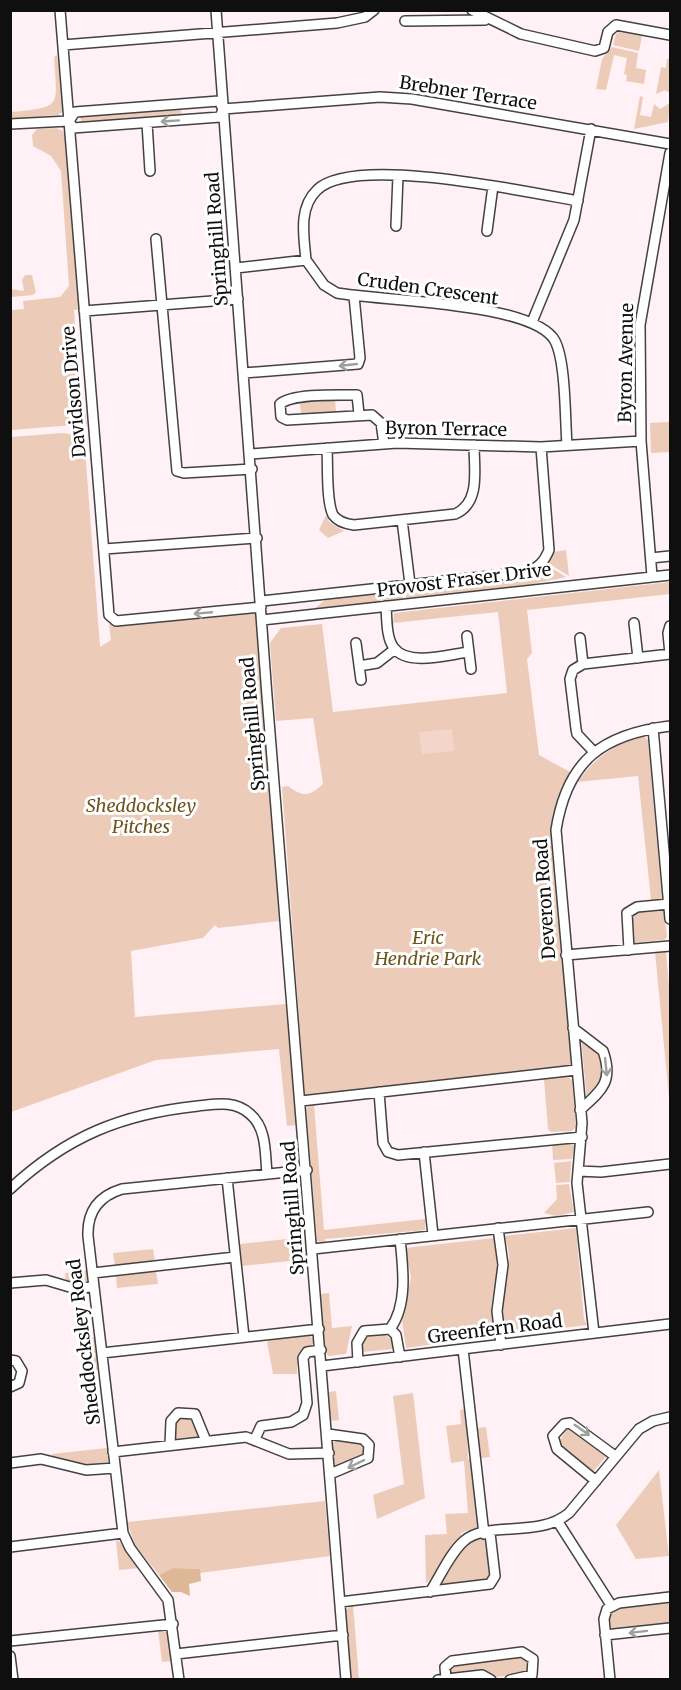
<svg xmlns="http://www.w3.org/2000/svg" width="681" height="1690" font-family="Merriweather,serif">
  <rect width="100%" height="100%" fill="#fff1f5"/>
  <path fill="#ecccb8" d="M619,32l23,4 -3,15 -26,-6 3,-11z
    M612,47l26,6 -2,15 10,2 -2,14 -18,-3 1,-6 -3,-1 3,-16 -13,-3 -8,35 -10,-1 6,-30z
    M57,55l8,55 -7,5 -47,4v-7c52,-5 46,-5 43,-55z
    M667,59h3v34l-5,-3 -9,4 5,-27 5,1z
    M640,96l3,1 -3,18 11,2 3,-13 6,5 10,-6 -2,19 -34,7z
    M181,108l1,8 -100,8 -2,-8z
    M56,128l7,3 4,9 13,169 -6,1 4,56 9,58 -76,6v-123l1,3 12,-1 -1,-8 37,-4 9,-11 -8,-115 -10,-15 -18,-10 -1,-11 5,-6z
    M25,275h7l4,17 -3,3 -22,2v-8l13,2 -2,-11z
    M321,398l14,1 1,13 -5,4 -30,-1 -1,-13 13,-3v3l8,-1z
    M670,422v30l-19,1 -1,-30z
    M62,433l22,3 16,211 11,-7 -2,-16 142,-14 6,4 22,307 -61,7 -3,-3 -12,13 -72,13 4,66 151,-13 11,121 -10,1 -8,-77 -123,11 -145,52v-675z
    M326,515l3,7 15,9 -16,7 -9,-8z
    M566,550l3,26 -21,-13 6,-11z
    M545,564l21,13 -38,8 -123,14 4,-12 118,-13z
    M670,582v12l-143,16 5,43 -5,6 12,96 33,18 -16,36 -3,21 19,234 -4,3 -263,31 -23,-311 6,-1c14,11 21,11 35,-2l-10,-66 -37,3 -6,-78 11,-15 41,-4 11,88 174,-19 -9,-81 -105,11 1,-10z
    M407,588l-5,11 -88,10 16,-13z
    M643,735l5,5 14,159 -11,1 -13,-124 -61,6c17,-23 39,-40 66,-47z
    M664,909l3,28 -3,3 -31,3 -2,-28 3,-3z
    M666,951l4,47 -1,99 -14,-145z
    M581,1037l20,15 3,27 -17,22z
    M567,1076l5,4 4,47 -4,4 -21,1 -3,-3 -4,-50z
    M314,1105l10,125 101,-11v11l-100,9v5l-8,-3 -11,-133z
    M566,1142l9,3 -3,14 -19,1 -1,-17z
    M571,1161l-1,21 -14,1 -2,-20z
    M569,1184l5,28 -18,4 -12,-3 13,-14 -1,-14z
    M576,1228l8,91 3,6 -83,10c2,-9 -1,-18 -1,-28 2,-25 12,-47 1,-71z
    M306,1237l2,22 -66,7 -2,-22z
    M494,1238l3,30 -6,39 2,29 -87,12 -4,-28 9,-43 -6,-29z
    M153,1249l2,12 -40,4 -2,-12z
    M87,1270v11h-21l-1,-8z
    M156,1271l2,13 -41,4 -1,-12z
    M329,1293l3,35 20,-2 -6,28 -18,2 -3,-4 -5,-58z
    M384,1334l8,6 2,9 -32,3v-12l4,-4z
    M309,1335l5,4v4l-17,12v19h-24l-6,-32 3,-2z
    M95,1337l3,33 -14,2 -4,-33z
    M336,1391l3,29 -9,1 -1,-29z
    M413,1393l12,105 -48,21 -4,-24 31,-11 -11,-88z
    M466,1409l2,50h4l8,67 -19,7v4l-27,40 -8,6 -1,-48 22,-1 -2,-20 23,-1 -4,-52 -13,2 -5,-37 15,-2 -1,-14z
    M184,1415l10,4 6,17 -26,3v-18z
    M486,1427l4,30 -9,1 -4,-30z
    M571,1428l37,26 -16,19 -34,-30 9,-14z
    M337,1439l26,4 3,11 -31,14 -3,-25z
    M107,1448l1,14 -25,3 -30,-8 -1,-3z
    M659,1470l10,86 -33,3 -20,-34z
    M325,1501l5,55 -130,17 -1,-4 -26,-1 -14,7 -24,-30 -8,-23z
    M481,1537l6,3 3,38 -3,3 -46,4 22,-39z
    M116,1540l4,2 19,26 -20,2z
    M670,1600v25l-62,5 -2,-10 8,-12z
    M353,1604l6,75h-9l-5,-68z
    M158,1630l10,2 4,29 -10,1z
    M522,1655l8,6 -1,10 -4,3 -30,3 -14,-6 -27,4 -5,-2v-6l4,-4z"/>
  <path fill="#deb796" d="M173,1568l27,1 1,12 -12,3 1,12 -9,-4h-9l-13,-17z"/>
  <path fill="#f3d5ca" d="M452,729l2,22 -32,3 -3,-22z"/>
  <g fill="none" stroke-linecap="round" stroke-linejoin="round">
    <defs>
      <path id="minor" d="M60,10l49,605 7,6 145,-14
        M216,10l51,686 79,984
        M472,10l49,24 74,17 9,-3 4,-16 8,-7 54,10
        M405,21l80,-1
        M63,45l274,-22 28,-6 9,-7
        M223,109l157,-12 32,2 258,45
        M69,121l4,7 147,-11 3,-8
        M69,121l6,-9 144,-11 4,8
        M147,123l3,48
        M10,124l59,-3
        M396,226l2,-50
        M487,231l6,-45
        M156,239l21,232 7,2 68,-4
        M306,260c-2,-23 -8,-52 11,-70 36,-36 210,2 261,11
        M236,268l70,-8 18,25 13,8c44,8 197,9 218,48 11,21 10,79 12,104
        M84,311l154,-12
        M532,322l42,-102 17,-91
        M244,373l114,-9 2,-6 -6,-62
        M359,414l-2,-19c-18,0 -64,-2 -77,9l1,13 6,3 85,-5 9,8 3,21
        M327,448c1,17 -1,53 6,67 5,7 13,9 21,10l101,-11c26,-11 19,-45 19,-69
        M250,454l147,-11 144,4 100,-6
        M402,520l8,64
        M104,549l153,-11
        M651,558l19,-2
        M652,576l-11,-135 -1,-116 30,-172
        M262,601l265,-29c12,-5 17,-10 22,-22l-8,-103
        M386,606c1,13 0,32 8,42 14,19 56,6 75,4
        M262,620l408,-45
        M634,623l4,35
        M467,636l4,33
        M580,638l3,26
        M356,643l5,37
        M670,654l-2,-21 2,-7
        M359,666l18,-3 18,-14
        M653,728l17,191
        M594,752l-17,-18 -1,-5 -6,-50 3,-9 10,-6 87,-10
        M629,950l-2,-37 10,-6 32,-3
        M566,955l104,-9
        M573,1028l30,23c11,31 -2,40 -23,59
        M379,1092l4,51 5,9 10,3 184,-18
        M301,1101l275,-31
        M424,1152l9,83
        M578,1171l23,1 69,-8
        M227,1178l17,159
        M10,1189c57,-53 112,-75 188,-83 18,-2 37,-6 52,8 17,14 15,40 17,60
        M498,1228l5,37 -6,46 4,34
        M313,1249l335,-37
        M93,1273l142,-16
        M10,1283l36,-3 27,8 21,-1
        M390,1329c18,-24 13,-62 10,-90
        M594,1333l-17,-150 5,-60 -26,-293c11,-70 47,-96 114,-104
        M463,1349l21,185
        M102,1353l217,-24
        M10,1360l6,1 6,10 -3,12 -9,4
        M358,1362l-1,-19 7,-12 26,-2 6,6 4,22
        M322,1366l348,-42
        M328,1434l35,5 6,6 -1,13 -38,16
        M255,1439l6,-13 30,-4 12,-7 4,-12 -4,-45 4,-6 14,-2
        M170,1445l1,-24 7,-8 17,1 11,27
        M113,1452l133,-15 43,17 40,-1
        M10,1463l31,-4 45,11 29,-2
        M596,1481l-39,-32 -4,-13 11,-12 6,-1 45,33
        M558,1522l53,83
        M10,1547l113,-14
        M430,1592c10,-15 20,-39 34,-51 24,-21 74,-2 105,-28l70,-84 14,-8 17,-4
        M340,1602l150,-18 5,-8 -5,-43
        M605,1635l65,-7
        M10,1641l163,-17
        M176,1654l167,-19
        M10,1656l3,24
        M446,1679l-1,-12 7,-6 70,-9 11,7 -1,16 -22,5
        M179,1680l-11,-80 -38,-52 -7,-15 -35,-297c-1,-25 11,-40 34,-47l185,-19
        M438,1680l44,-5 9,5
        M610,1680l-6,-61 3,-10 12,-6 51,-6"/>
    </defs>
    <use href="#minor" stroke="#424242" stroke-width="12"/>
    <use href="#minor" stroke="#fff" stroke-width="9"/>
  </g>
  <defs><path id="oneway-shaft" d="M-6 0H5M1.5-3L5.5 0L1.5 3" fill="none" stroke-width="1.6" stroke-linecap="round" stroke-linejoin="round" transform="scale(1.5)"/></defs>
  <g stroke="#9f9f9f">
    <use href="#oneway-shaft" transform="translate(170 121) rotate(176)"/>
    <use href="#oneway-shaft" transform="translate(348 365) rotate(174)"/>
    <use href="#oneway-shaft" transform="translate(203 613) rotate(175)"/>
    <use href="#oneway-shaft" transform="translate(606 1067) rotate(84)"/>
    <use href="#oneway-shaft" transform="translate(582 1430) rotate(35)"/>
    <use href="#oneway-shaft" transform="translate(356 1464) rotate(154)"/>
    <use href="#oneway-shaft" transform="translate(638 1632) rotate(173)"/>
  </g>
  <g text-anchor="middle" stroke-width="6" stroke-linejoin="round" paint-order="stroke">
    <g font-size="18" fill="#0f0f0f" stroke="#fff">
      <text transform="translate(468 93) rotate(9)" y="6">Brebner Terrace</text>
      <text transform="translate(217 239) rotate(-94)" y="6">Springhill Road</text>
      <text transform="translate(428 289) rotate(8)" y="6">Cruden Crescent</text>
      <text transform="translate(626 363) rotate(-89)" y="6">Byron Avenue</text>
      <text transform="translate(74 392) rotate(-95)" y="6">Davidson Drive</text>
      <text transform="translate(446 429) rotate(1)" y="6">Byron Terrace</text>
      <text transform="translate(464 580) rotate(-7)" y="6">Provost Fraser Drive</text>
      <text transform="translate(253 724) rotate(-95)" y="6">Springhill Road</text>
      <text transform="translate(545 899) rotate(-94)" y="6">Deveron Road</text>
      <text transform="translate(293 1208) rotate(-94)" y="6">Springhill Road</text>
      <text transform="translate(495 1329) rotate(-7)" y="6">Greenfern Road</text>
      <text transform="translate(84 1342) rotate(-97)" y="6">Sheddocksley Road</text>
    </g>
    <g font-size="18" font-style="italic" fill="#6c541a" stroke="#fff">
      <text x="141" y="812">Sheddocksley<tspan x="141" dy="21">Pitches</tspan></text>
      <text x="428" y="944">Eric<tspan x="428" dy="21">Hendrie Park</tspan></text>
    </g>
  </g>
  <rect width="681" height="1690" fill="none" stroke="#0f0f0f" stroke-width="24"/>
</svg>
